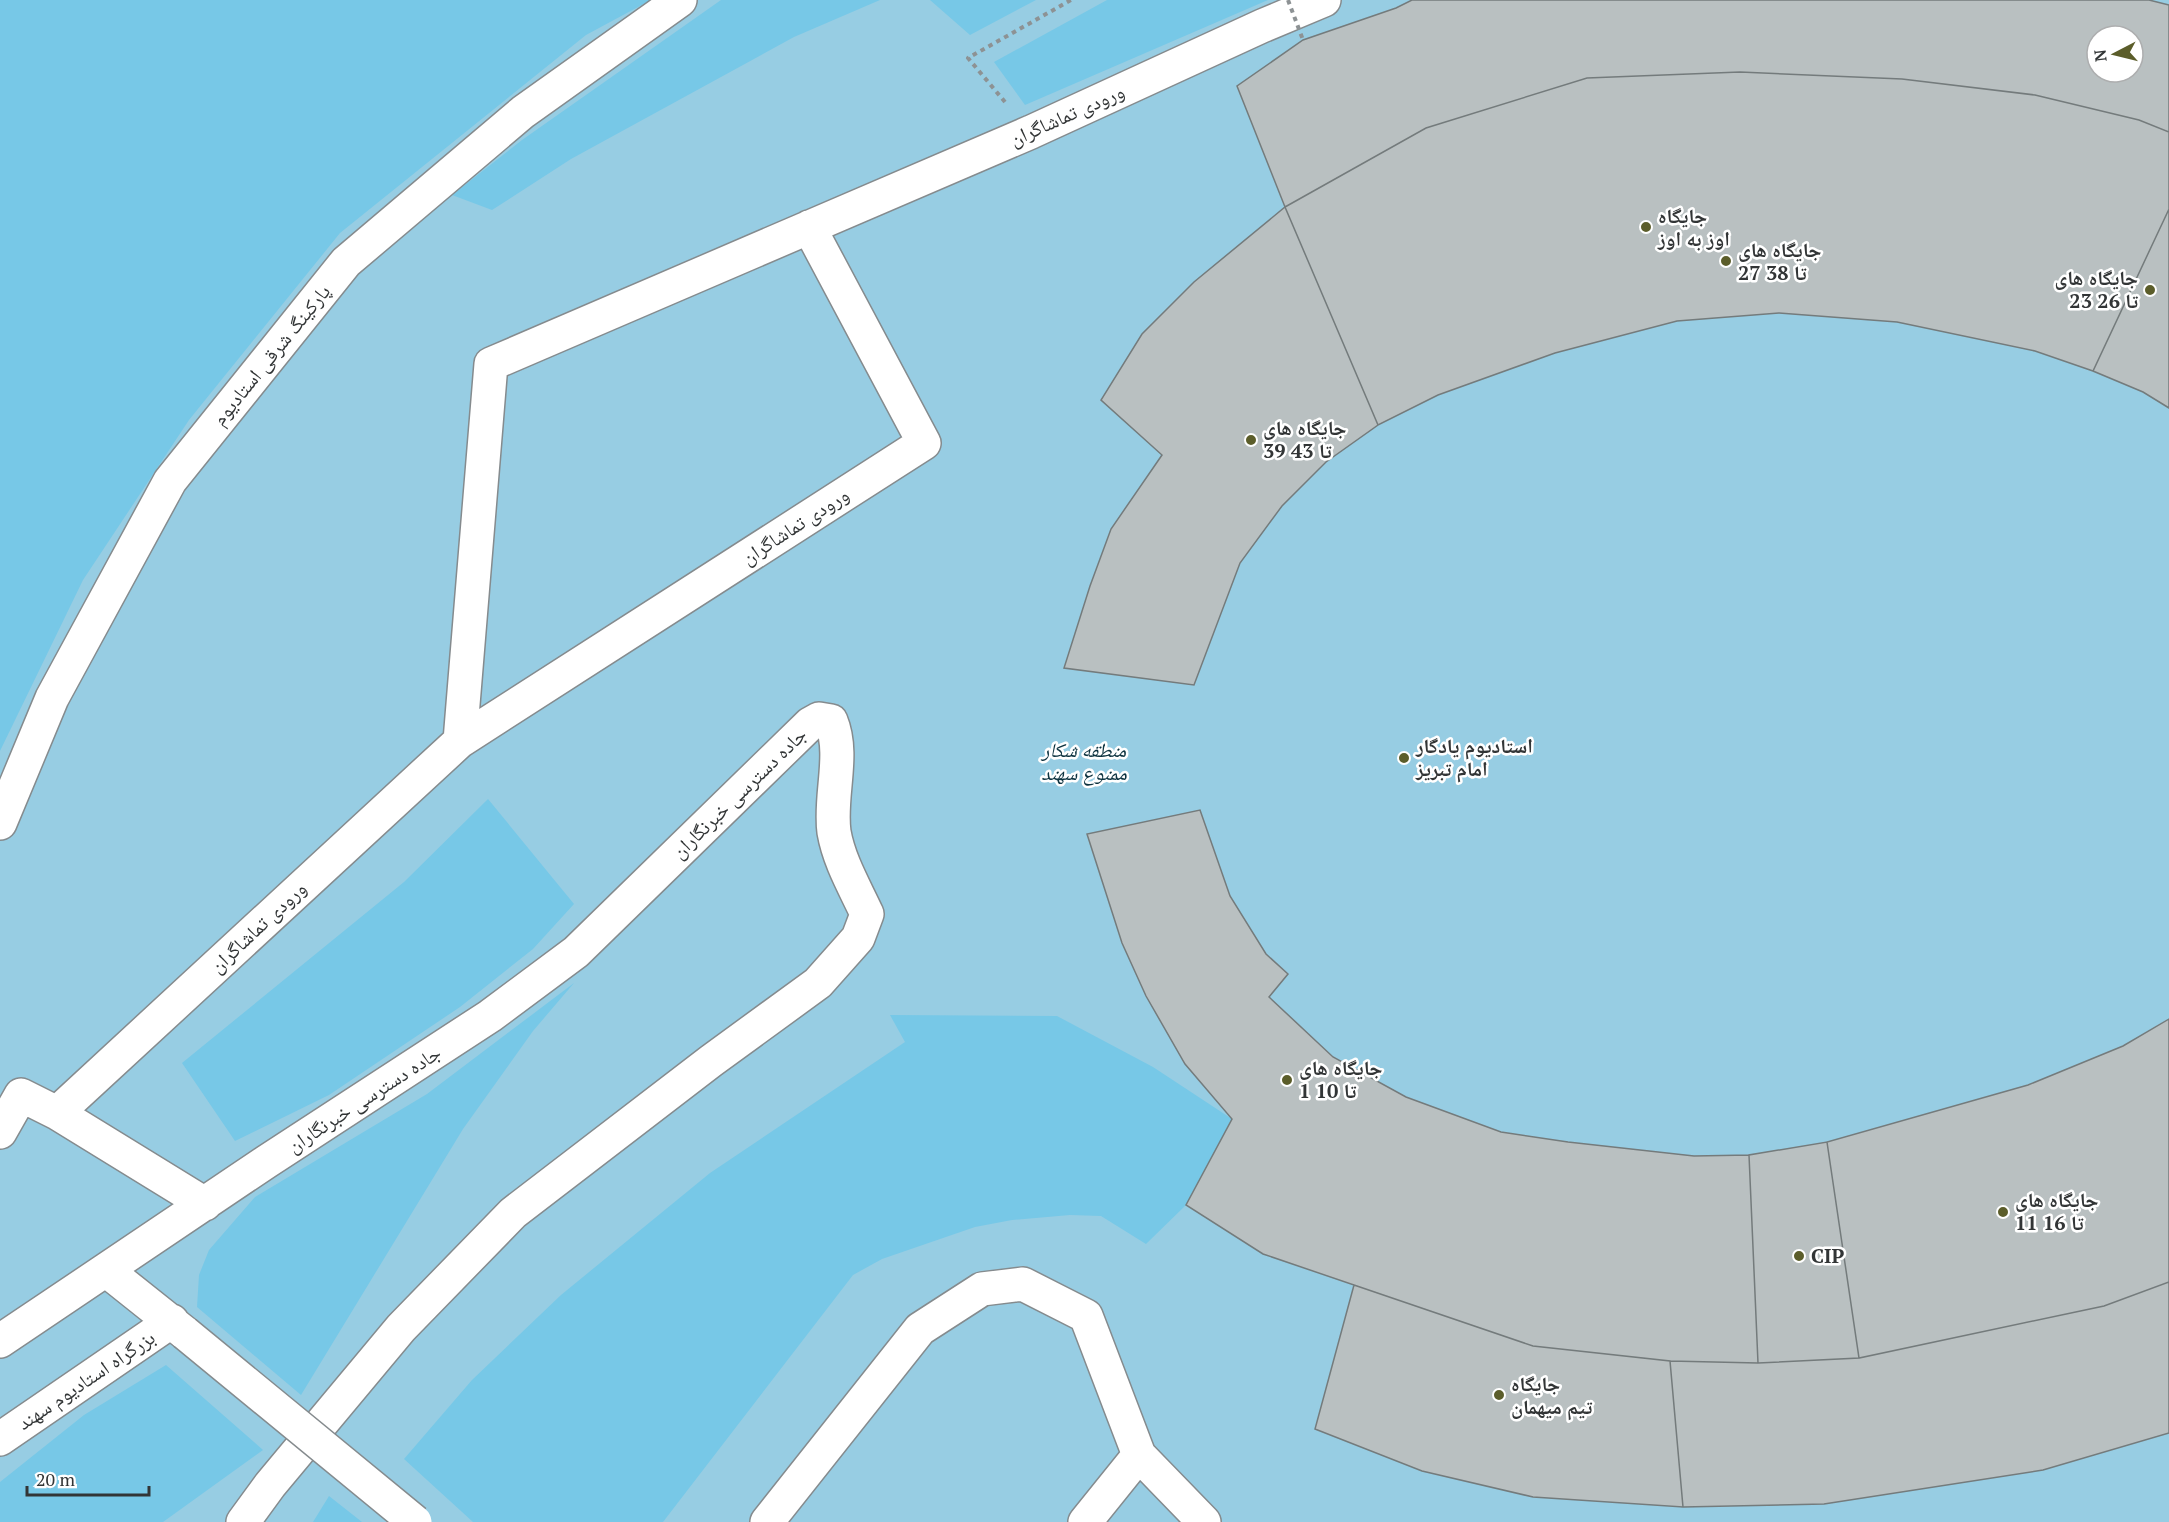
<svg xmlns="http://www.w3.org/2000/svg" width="2169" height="1522" font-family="'PT Serif','Noto Naskh Arabic',serif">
  <rect width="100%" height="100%" fill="#ecf3f6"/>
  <path fill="#97cde3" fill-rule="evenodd" d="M0,0h2169v1522h-2169zM2097,36h36v36h-36z"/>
  <path fill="#77c8e7" d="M0,0h651l-65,35 -246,198 -151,187 -106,160 -83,171z
    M721,0h159l-86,37 -223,122 -79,51 -40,-15 70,-55z
    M930,0h106l-66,35z
    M1107,0h161l-243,105 -31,-43z
    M488,799l86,105 -41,45 -73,58 -131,88 -94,46 -53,-78 222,-181z
    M574,983l-41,48 -70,98 -162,266 -104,-88 2,-32 10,-25 46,-53 172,-103z
    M890,1015l167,1 96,51 79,52 -46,86 -40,39 -45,-28 -31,-1 -58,5 -37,7 -93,32 -29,16 -190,247h-190l-69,-63 68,-79 89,-85 149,-122 195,-131z
    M166,1365l97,85 -100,72h-163v-40l84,-67z
    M329,1496l33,26h-49z"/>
  <path fill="#b9c0c1" stroke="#747b7c" stroke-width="1.5" fill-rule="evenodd" d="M1412,0h737l20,5v127l-30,-12 -104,-25 -133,-16 -162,-7 -153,6 -161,50 -141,79 -48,-121 66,-46 93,-32zM2097,36h36v36h-36z
    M1740,72l162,7 133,16 104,25 30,12v77l-76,162 -58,-20 -138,-29 -118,-9 -102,8 -122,32 -117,42 -60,30 -93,-218 141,-79 161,-50z
    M1285,207l93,218 -52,37 -44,44 -42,57 -46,122 -130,-17 26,-82 21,-57 51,-74 -61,-55 41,-66 52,-52z
    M2169,209v199l-26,-16 -50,-21z
    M1200,810l30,86 36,58 22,20 -19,23 64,60 73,40 95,35 67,10 126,14 55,-1 9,208 -88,-2 -137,-15 -270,-92 -77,-49 46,-86 -47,-55 -39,-68 -24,-53 -35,-109z
    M2169,1019v263l-65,24 -245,52 -32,-216 201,-57 95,-39z
    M1827,1142l32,216 -101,5 -9,-208z
    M2169,1282v151l-126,37 -219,34 -141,3 -13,-146 88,2 101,-5 245,-52z
    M1354,1285l179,61 137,15 13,146 -150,-10 -111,-26 -107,-42z"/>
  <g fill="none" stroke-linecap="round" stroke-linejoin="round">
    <defs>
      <path id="tertiary" d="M460,741l464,-298 -115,-216
        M0,823l52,-125 118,-217 176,-219 177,-150 157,-112
        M57,1113l403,-372 31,-377 540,-232 231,-106 62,-26
        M0,1132l21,-37 36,18 148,91
        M106,1270l79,63
        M0,1341l266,-179 224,-146 86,-64 234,-228 9,-5 12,2c14,34 -2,75 3,111 5,29 21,56 33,82l-9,24 -40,45 -107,78 -198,152 -112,115 -131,157 -27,37
        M0,1439l172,-118
        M1139,1455l65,67
        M767,1522l153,-193 62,-40 41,-5 63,32 53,139 -54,67"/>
    </defs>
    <use href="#tertiary" stroke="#858b8e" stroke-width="36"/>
    <path stroke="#8d9294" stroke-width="4" stroke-dasharray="4.5 4.5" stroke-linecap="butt" d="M1005,102l-37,-44 103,-58"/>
    <use href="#tertiary" stroke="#fff" stroke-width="33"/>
    <defs>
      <path id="tertiary-bridge" d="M185,1333l230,189"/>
    </defs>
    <use href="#tertiary-bridge" stroke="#858b8e" stroke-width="36" stroke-linecap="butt"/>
    <path stroke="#8d9294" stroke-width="4" stroke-dasharray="4.5 4.5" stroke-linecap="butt" d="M1288,0l15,40"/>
    <use href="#tertiary-bridge" stroke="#fff" stroke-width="33"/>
  </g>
  <g fill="#5b5d2a" stroke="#fff" stroke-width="2">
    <circle cx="1646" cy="227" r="6"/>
    <circle cx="1726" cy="261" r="6"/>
    <circle cx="2150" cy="290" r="6"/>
    <circle cx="1251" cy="440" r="6"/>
    <circle cx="1404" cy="758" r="6"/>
    <circle cx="1287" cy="1080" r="6"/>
    <circle cx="2003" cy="1212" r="6"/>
    <circle cx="1799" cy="1256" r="6"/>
    <circle cx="1499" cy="1395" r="6"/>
  </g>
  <g text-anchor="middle" stroke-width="5" stroke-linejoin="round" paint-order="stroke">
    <g font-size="20" fill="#323536" stroke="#fff">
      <text transform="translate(1067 115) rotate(-24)" y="7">ورودی تماشاگران</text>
      <text transform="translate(271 355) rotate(-51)" y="7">پارکینگ شرقی استادیوم</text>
      <text transform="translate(795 526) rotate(-33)" y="7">ورودی تماشاگران</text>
      <text transform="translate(739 793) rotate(-44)" y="7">جاده دسترسی خبرنگاران</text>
      <text transform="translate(258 927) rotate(-43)" y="7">ورودی تماشاگران</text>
      <text transform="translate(364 1099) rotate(-33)" y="7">جاده دسترسی خبرنگاران</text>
      <text transform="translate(86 1380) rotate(-34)" y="7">بزرگراه استادیوم سهند</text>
    </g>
    <g font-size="20" font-weight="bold" fill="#323536" stroke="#fff" text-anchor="start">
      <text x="1658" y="223">جایگاه<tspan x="1658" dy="23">اوز به اوز</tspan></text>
      <text x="1738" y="257">جایگاه های<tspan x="1738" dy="23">27 تا 38</tspan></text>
      <text x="2138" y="285" text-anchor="end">جایگاه های<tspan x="2138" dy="23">23 تا 26</tspan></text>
      <text x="1263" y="435">جایگاه های<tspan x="1263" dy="23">39 تا 43</tspan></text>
      <text x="1416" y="753">استادیوم یادگار<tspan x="1416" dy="23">امام تبریز</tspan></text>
      <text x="1299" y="1075">جایگاه های<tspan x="1299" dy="23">1 تا 10</tspan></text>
      <text x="2015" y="1207">جایگاه های<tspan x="2015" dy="23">11 تا 16</tspan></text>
      <text x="1811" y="1263">CIP</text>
      <text x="1511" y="1391">جایگاه<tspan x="1511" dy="23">تیم میهمان</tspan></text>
    </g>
    <g font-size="20" font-style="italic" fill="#0d3340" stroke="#fff">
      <text x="1084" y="757">منطقه شکار<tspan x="1084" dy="23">ممنوع سهند</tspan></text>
    </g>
  </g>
  <g transform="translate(2115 54) rotate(263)"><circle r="28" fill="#ffffff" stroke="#adaeaf" stroke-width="1.5"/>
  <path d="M0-4.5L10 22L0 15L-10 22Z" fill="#5b5d2a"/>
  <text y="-9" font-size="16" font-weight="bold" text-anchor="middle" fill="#323536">N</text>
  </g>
  <path d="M27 1486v9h122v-9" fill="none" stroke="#323536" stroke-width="3"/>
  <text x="36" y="1486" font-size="18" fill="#323536" stroke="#ffffff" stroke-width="4.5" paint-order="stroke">20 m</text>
</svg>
